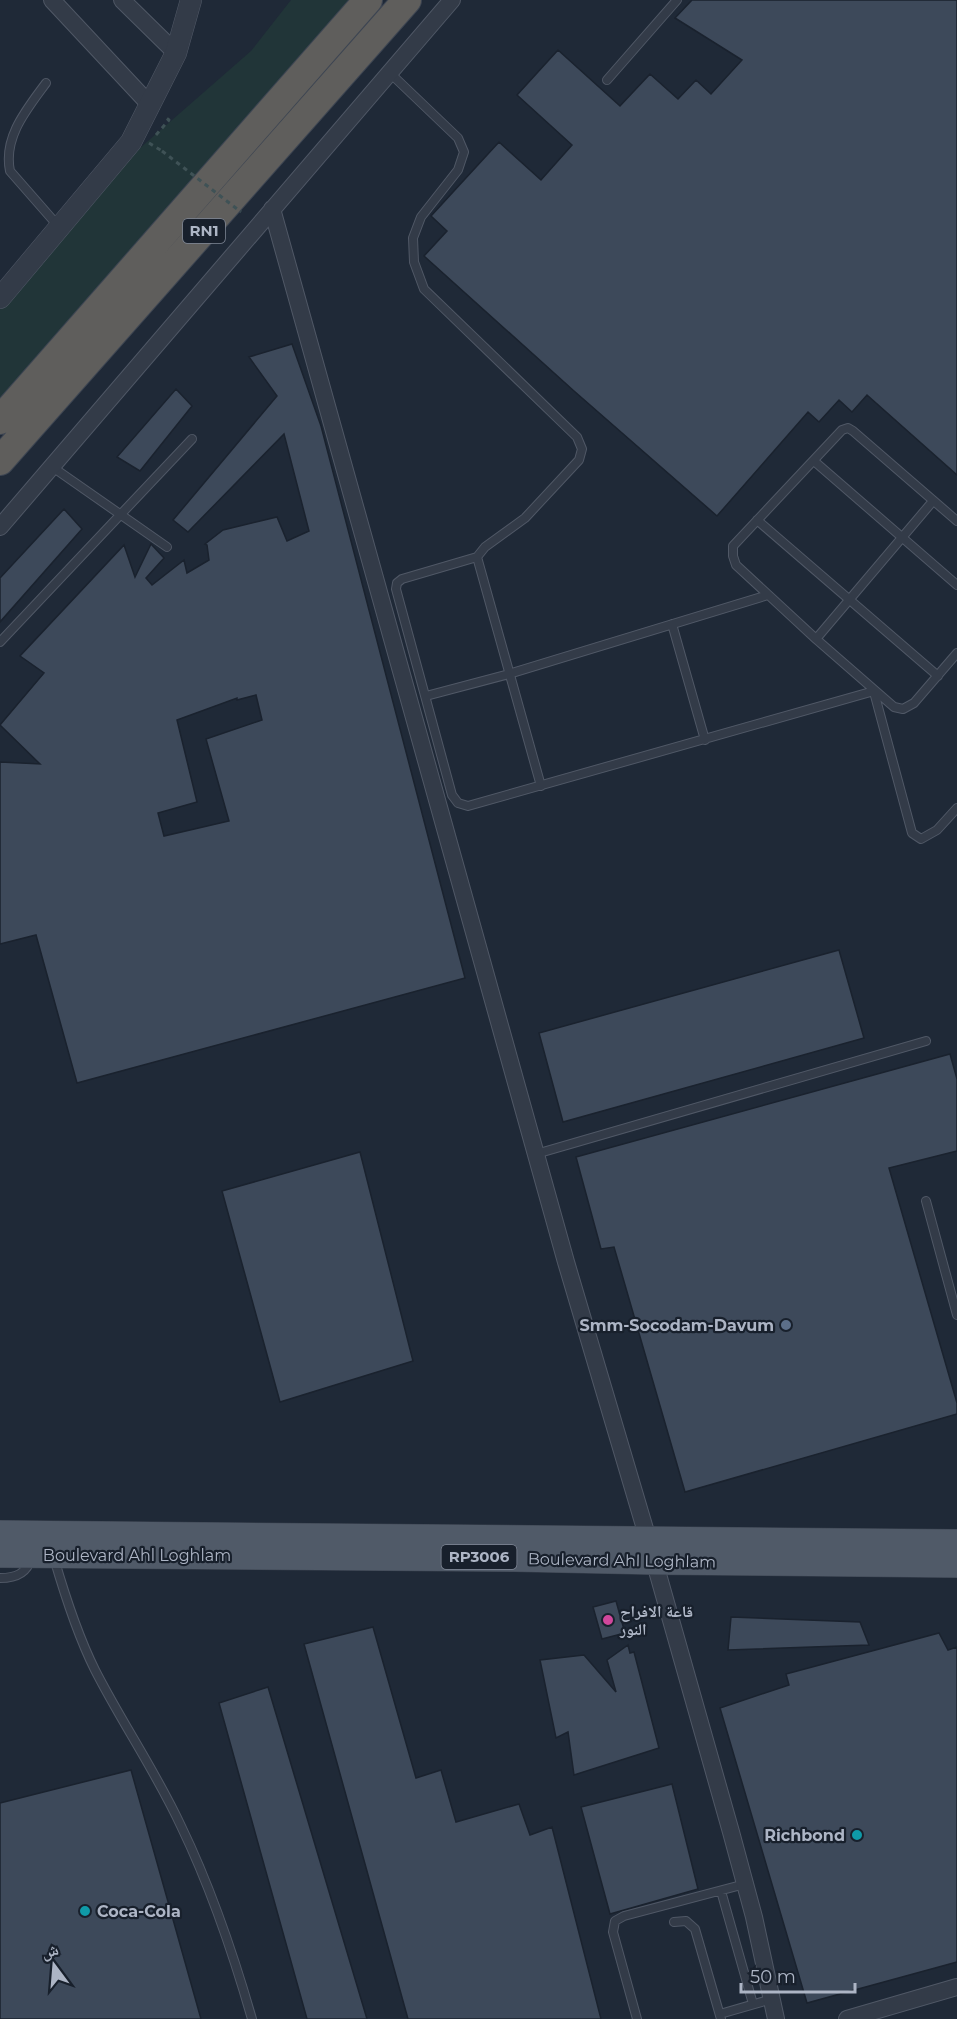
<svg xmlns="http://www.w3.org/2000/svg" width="957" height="2019" font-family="Montserrat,'Noto Naskh Arabic',sans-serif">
  <rect width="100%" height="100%" fill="#1f2937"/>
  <path fill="#213538" d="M291,0h77l-368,420v-118l108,-126 143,-125z"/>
  <path fill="#3d495a" stroke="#1a222e" stroke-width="1.5" fill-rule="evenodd" d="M692,0h265v475l-90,-80 -15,17 -13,-12 -20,22 -11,-10 -91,104 -143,-125 -150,-135 23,-25 -16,-15 68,-74 42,38 31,-35 -55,-50 41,-45 62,56 30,-32 28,25 18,-19 15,14 31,-34 -67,-42z
    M292,344l29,82 144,552 -388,105 -41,-148 -36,9v-182l40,2 -40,-39 44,-52 -24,-17 104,-111 11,32 16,-33 13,14 -18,20 6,7 32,-25 3,13 22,-13 -2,-15 -2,-1 18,-14 54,-13 10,24 22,-10 -25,-97 -96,98 -15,-12 104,-124 -28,-39zM256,695l6,25 -56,19 23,82 -65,15 -6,-23 39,-11 -20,-82 60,-22v2z
    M176,389l16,17 -52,65 -23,-14z
    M64,509l18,20 -82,93v-44z
    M839,950l25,88 -301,84 -24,-89z
    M950,1054l7,25v72l-68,17 68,235v11l-272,78 -71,-245 -13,2 -25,-92z
    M360,1152l53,209 -133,41 -58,-211z
    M616,1601l9,32 -23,6 -9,-32z
    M731,1617l129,5 9,23 -141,5z
    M373,1627l43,151 25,-8 15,52 63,-18 11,31 22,-8 49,192h-193l-104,-375z
    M939,1633l9,17 9,-3v315l-150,41 -87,-295 69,-23 -3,-11z
    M628,1645l2,8 4,-1 25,96 -85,27 -6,-43 -12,6 -16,-78 44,-5 32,37 -9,-32z
    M268,1687l99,332h-60l-88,-316z
    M131,1770l70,249h-201v-216z
    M672,1784l26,105 -88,25 -29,-107z"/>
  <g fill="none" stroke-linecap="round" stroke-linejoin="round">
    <defs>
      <path id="service" d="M390,73l68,65 6,14 -6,18 -37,47 -8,21 1,24 10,27 153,148 5,12 -3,11 -54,58 -40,29 -8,10 -75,22 -5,4 -1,6 56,206 6,8 10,3 406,-115
        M607,80l70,-80
        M46,83c-19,26 -43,54 -36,88l49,56
        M814,461l143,124
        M51,466l116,81
        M757,520l181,156
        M957,521l-104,-90 -5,-3 -6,2 -109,116v10l3,9 80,74 78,68 9,2 11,-6 43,-50
        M477,557l64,229
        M672,624l33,116
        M816,639l117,-138
        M0,642l192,-203
        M874,692l38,141 9,6 16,-9 20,-22
        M426,696l83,-22 259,-79
        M536,1154l390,-113
        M926,1201l31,114
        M54,1558c11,38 23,76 41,112 27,53 61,102 86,156 30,62 52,127 71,193
        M0,1578c15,0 27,-4 31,-20
        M721,1891l32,113
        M674,1922l12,-1 9,8 26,90
        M720,2014l52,-15
        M637,2019l-24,-87 2,-11 9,-5 121,-32"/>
      <path id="minor" d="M52,0l99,106
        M122,0l54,53
        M272,209l294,1053 82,277 83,293 23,85 22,102
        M0,527l452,-527
        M847,2019l110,-32"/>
      <path id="tertiary" d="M0,298l131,-156 45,-89 15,-53"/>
      <path id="primary" d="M0,1534l957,9
        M0,1554l513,4 142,3 302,3"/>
      <path id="trunk" d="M0,420l368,-420
        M0,461l407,-461"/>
    </defs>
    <use href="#service" stroke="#505866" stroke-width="10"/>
    <use href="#minor" stroke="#505866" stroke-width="18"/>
    <use href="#tertiary" stroke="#505866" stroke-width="22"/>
    <use href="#primary" stroke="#3c4451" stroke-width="28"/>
    <use href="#trunk" stroke="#3d4552" stroke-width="30"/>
    <path stroke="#3f5256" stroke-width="3" stroke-dasharray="4.5 4.5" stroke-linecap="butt" d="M156,135l13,-15 -5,-4
      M149,143l13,8"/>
    <use href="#service" stroke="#333b48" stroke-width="8"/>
    <use href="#minor" stroke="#333b48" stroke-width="16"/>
    <use href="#tertiary" stroke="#333b48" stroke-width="21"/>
    <use href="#primary" stroke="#505a68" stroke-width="27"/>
    <use href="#trunk" stroke="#5f5e5c" stroke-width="28"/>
    <path stroke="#3f5256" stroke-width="3" stroke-dasharray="4.5 4.5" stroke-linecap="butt" d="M162,151l79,61"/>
  </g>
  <circle fill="#5c6f8a" stroke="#18202c" stroke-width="2" cx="786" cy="1325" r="6"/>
  <circle fill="#d1479c" stroke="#18202c" stroke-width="2" cx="608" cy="1620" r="6"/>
  <g fill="#0f9aa8" stroke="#18202c" stroke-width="2">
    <circle cx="857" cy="1835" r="6"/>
    <circle cx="85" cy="1911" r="6"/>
  </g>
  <g text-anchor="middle" stroke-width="4.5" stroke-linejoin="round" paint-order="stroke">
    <g fill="#18202c" stroke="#808897" stroke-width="1.5">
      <rect x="183" y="219" width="42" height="24" rx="4.5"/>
      <rect x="441.5" y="1545" width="75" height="24" rx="4.5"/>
    </g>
    <g font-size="15" font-weight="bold" fill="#adb5c5">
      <text x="204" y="236">RN1</text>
      <text x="479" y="1562">RP3006</text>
    </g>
    <g font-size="16" font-weight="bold" fill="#adb5c5" stroke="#18202c" text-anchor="end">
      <text x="774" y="1331">Smm-Socodam-Davum</text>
      <text x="620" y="1617" text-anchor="start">قاعة الافراح<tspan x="620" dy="18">النور</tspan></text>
      <text x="845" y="1841">Richbond</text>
      <text x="97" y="1917" text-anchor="start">Coca-Cola</text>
    </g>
    <g font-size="16" fill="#adb5c5" stroke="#18202c">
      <text x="137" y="1561">Boulevard Ahl Loghlam</text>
      <text transform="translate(622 1560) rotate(1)" y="6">Boulevard Ahl Loghlam</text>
    </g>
  </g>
  <g transform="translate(54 1965) rotate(344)" stroke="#18202c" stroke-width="4.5" paint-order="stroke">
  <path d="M0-4.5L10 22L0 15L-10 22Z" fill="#adb5c5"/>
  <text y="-9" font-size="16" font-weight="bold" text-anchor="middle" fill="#adb5c5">ش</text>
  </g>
  <path d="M741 1983v9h114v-9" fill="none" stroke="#adb5c5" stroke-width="3"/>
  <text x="750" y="1983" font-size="18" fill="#adb5c5" stroke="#18202c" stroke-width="4.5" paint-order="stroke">50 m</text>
</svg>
